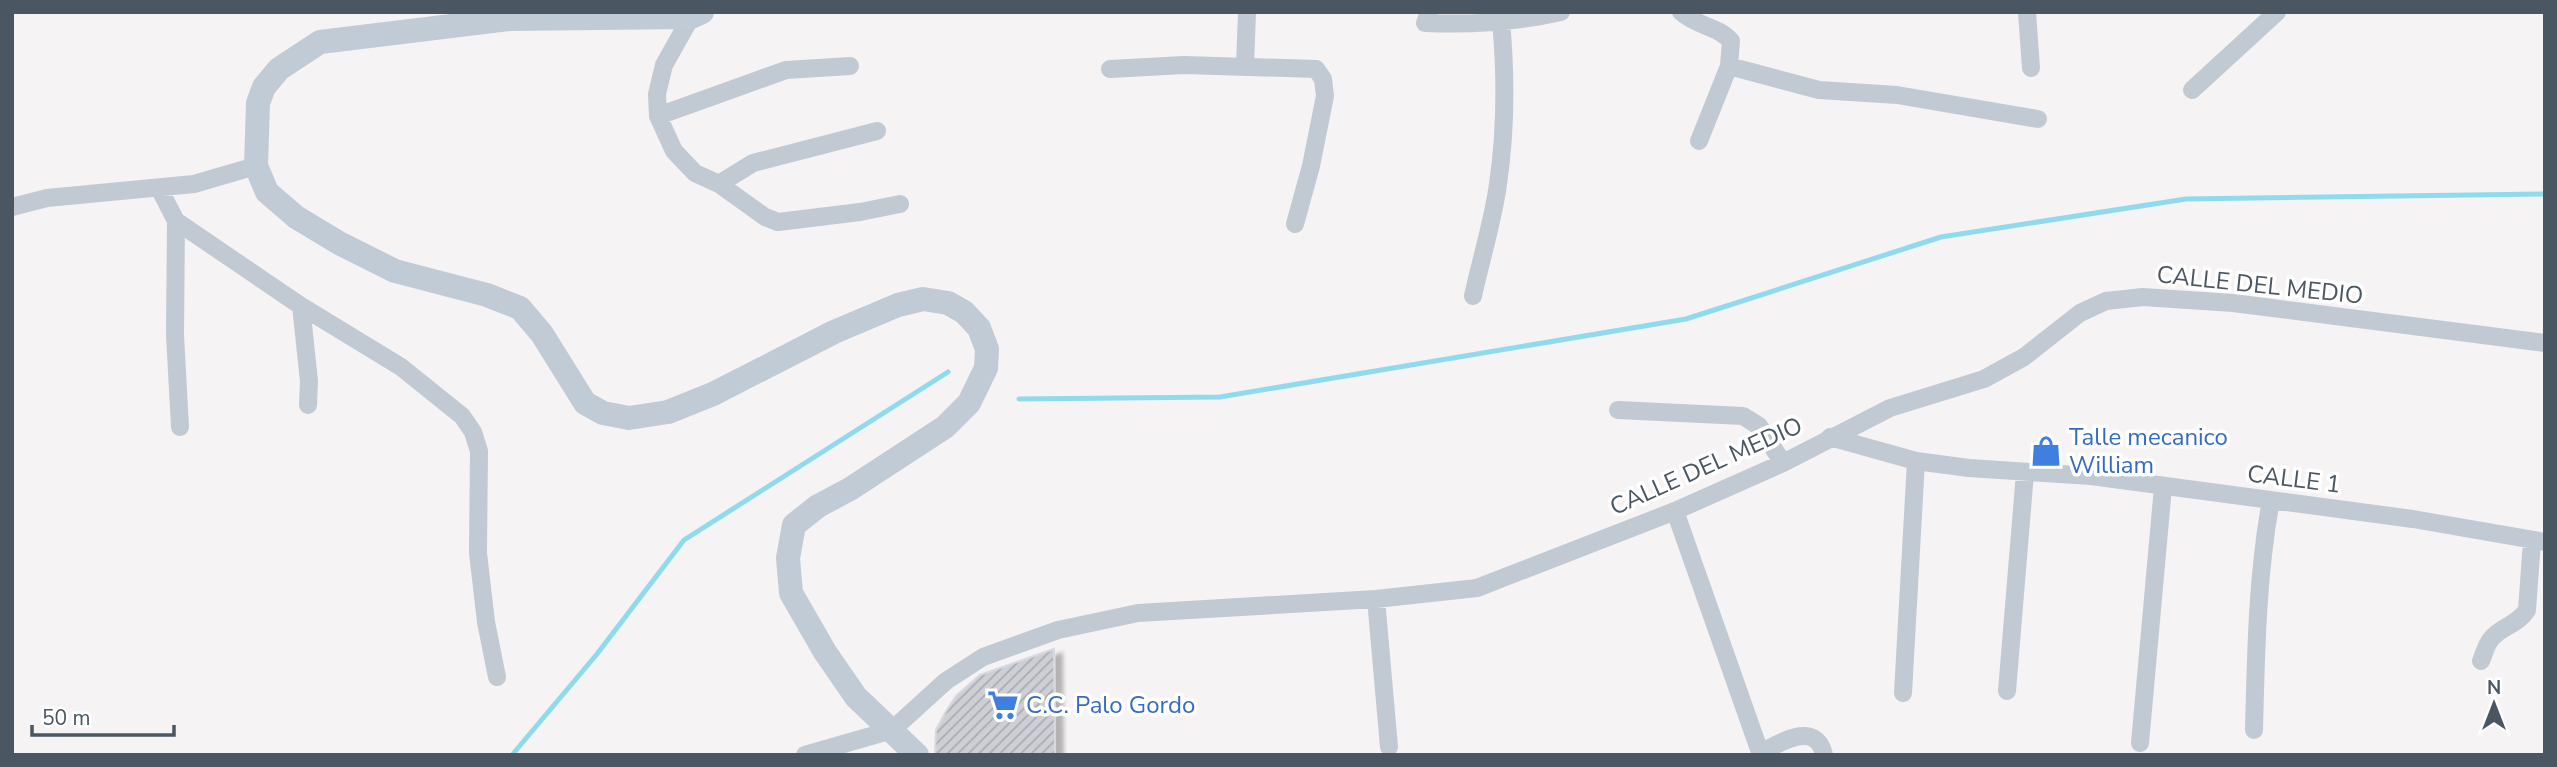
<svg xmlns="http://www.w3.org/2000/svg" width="2557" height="767" font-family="'Nunito Sans',sans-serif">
  <defs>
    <pattern id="building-hatch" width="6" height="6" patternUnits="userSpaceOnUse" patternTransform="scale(1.75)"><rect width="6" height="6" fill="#cdcfd5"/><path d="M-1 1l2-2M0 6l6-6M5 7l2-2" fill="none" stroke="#a8abb0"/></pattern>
    <filter id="shadow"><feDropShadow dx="8" dy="4.5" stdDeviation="2" flood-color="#0004"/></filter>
  </defs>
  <rect width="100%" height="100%" fill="#f5f3f3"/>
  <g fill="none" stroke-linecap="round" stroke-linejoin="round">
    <path stroke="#90daee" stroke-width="5" d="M1019,399l201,-2 466,-78 255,-82 245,-38 359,-5
      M512,755l85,-101 87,-114 264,-168"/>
  </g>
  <path fill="url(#building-hatch)" stroke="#d7d9de" stroke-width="2" filter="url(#shadow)" d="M1054,649l1,106h-120l1,-25 9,-17 11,-17 24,-21z"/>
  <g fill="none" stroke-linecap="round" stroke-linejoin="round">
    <path stroke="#c1cad2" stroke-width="18" d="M1429,12l-4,11c45,2 92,-1 136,-11
      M1681,12c15,14 37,14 50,29l-2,25 -30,75
      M2027,12l4,56
      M691,17l-27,48 -7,29 1,22 16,35 21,22 24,11 46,33 13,5 82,-10 40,-8
      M1245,66l2,-54
      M1729,66l90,24 78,5 141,24
      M1110,69l74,-4 132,4 7,10 2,17 -14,70 -16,58
      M2192,90l85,-78
      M658,116l128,-46 64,-4
      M719,184l34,-21 124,-32
      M159,188l17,33 125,85 100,61 61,49 11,16 6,19 -1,102 8,69 11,55
      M12,207l35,-9 147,-14 62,-18
      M176,221l-1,114 5,92
      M1473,296c8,-37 20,-75 25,-112 8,-54 8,-108 3,-163
      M301,306l8,75 -1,24
      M1618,410l125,6 16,10 24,37
      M1830,437l86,24 53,7 122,8 322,43 132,23
      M1675,511l86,244
      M1376,599l13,148
      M2481,661c3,-7 5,-16 10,-22 10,-13 27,-14 36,-29l5,-69
      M2007,691l18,-218
      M1903,693l13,-232
      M2254,730c2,-77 3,-154 17,-230
      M2140,743l23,-256
      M1760,754c19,-12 57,-34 64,1
      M805,755l87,-25 54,-49 37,-24 75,-27 80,-17 238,-14 101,-11 198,-77 108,-48 107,-55 94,-29 40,-22 56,-44 26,-12 37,-4 90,6 312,40"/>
    <path stroke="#c1cbd6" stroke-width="24" d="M702,12l-11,5 -182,2 -189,23 -41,27 -15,18 -6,16 -2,63 11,26 29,25 43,26 56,28 92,24 33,13 22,26 43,69 18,10 26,5 39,-6 45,-18 121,-62 64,-27 25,-6 25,4 16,9 15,16 8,21 -1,19 -17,35 -24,24 -95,62 -32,17 -24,19 -6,33 3,35 34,59 31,45 61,58"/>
  </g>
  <defs>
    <symbol id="shop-bare" viewBox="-9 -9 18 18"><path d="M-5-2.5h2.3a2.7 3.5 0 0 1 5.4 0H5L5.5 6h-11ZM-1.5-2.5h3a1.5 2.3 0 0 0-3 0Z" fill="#3f7fe0" stroke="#fff" stroke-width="2.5" paint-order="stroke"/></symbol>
    <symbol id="supermarket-bare" viewBox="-9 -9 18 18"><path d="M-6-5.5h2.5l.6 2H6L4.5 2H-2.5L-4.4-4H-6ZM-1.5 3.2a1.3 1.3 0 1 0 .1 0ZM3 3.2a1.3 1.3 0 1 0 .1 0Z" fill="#3f7fe0" stroke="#fff" stroke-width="2.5" paint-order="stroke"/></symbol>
  </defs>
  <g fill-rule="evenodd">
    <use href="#shop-bare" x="2024" y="429" width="44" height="44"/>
    <use href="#supermarket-bare" x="981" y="683" width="44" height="44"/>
  </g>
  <g text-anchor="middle" stroke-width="7" stroke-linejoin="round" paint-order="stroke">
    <g font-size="24" fill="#4a5661" stroke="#fff">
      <text transform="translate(2260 285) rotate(6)" y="8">CALLE DEL MEDIO</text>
      <text transform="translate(1706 466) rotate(-24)" y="8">CALLE DEL MEDIO</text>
      <text transform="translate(2294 479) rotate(7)" y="8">CALLE 1</text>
    </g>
    <g font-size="24" fill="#366cbe" stroke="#fff" text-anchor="start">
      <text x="2069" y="445">Talle mecanico<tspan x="2069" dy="28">William</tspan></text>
      <text x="1026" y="713">C.C. Palo Gordo</text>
    </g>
  </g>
  <rect width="2557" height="767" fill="none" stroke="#4a5661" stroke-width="28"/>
  <g transform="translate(2494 704)" stroke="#ffffff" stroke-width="5" paint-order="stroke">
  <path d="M0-5L12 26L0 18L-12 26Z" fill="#4a5661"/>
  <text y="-10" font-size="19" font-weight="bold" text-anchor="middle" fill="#4a5661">N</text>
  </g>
  <path d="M32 725v10h142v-10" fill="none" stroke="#4a5661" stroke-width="3.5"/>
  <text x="42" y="725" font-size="21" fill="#4a5661" stroke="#ffffff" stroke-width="5" paint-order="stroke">50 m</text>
</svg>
